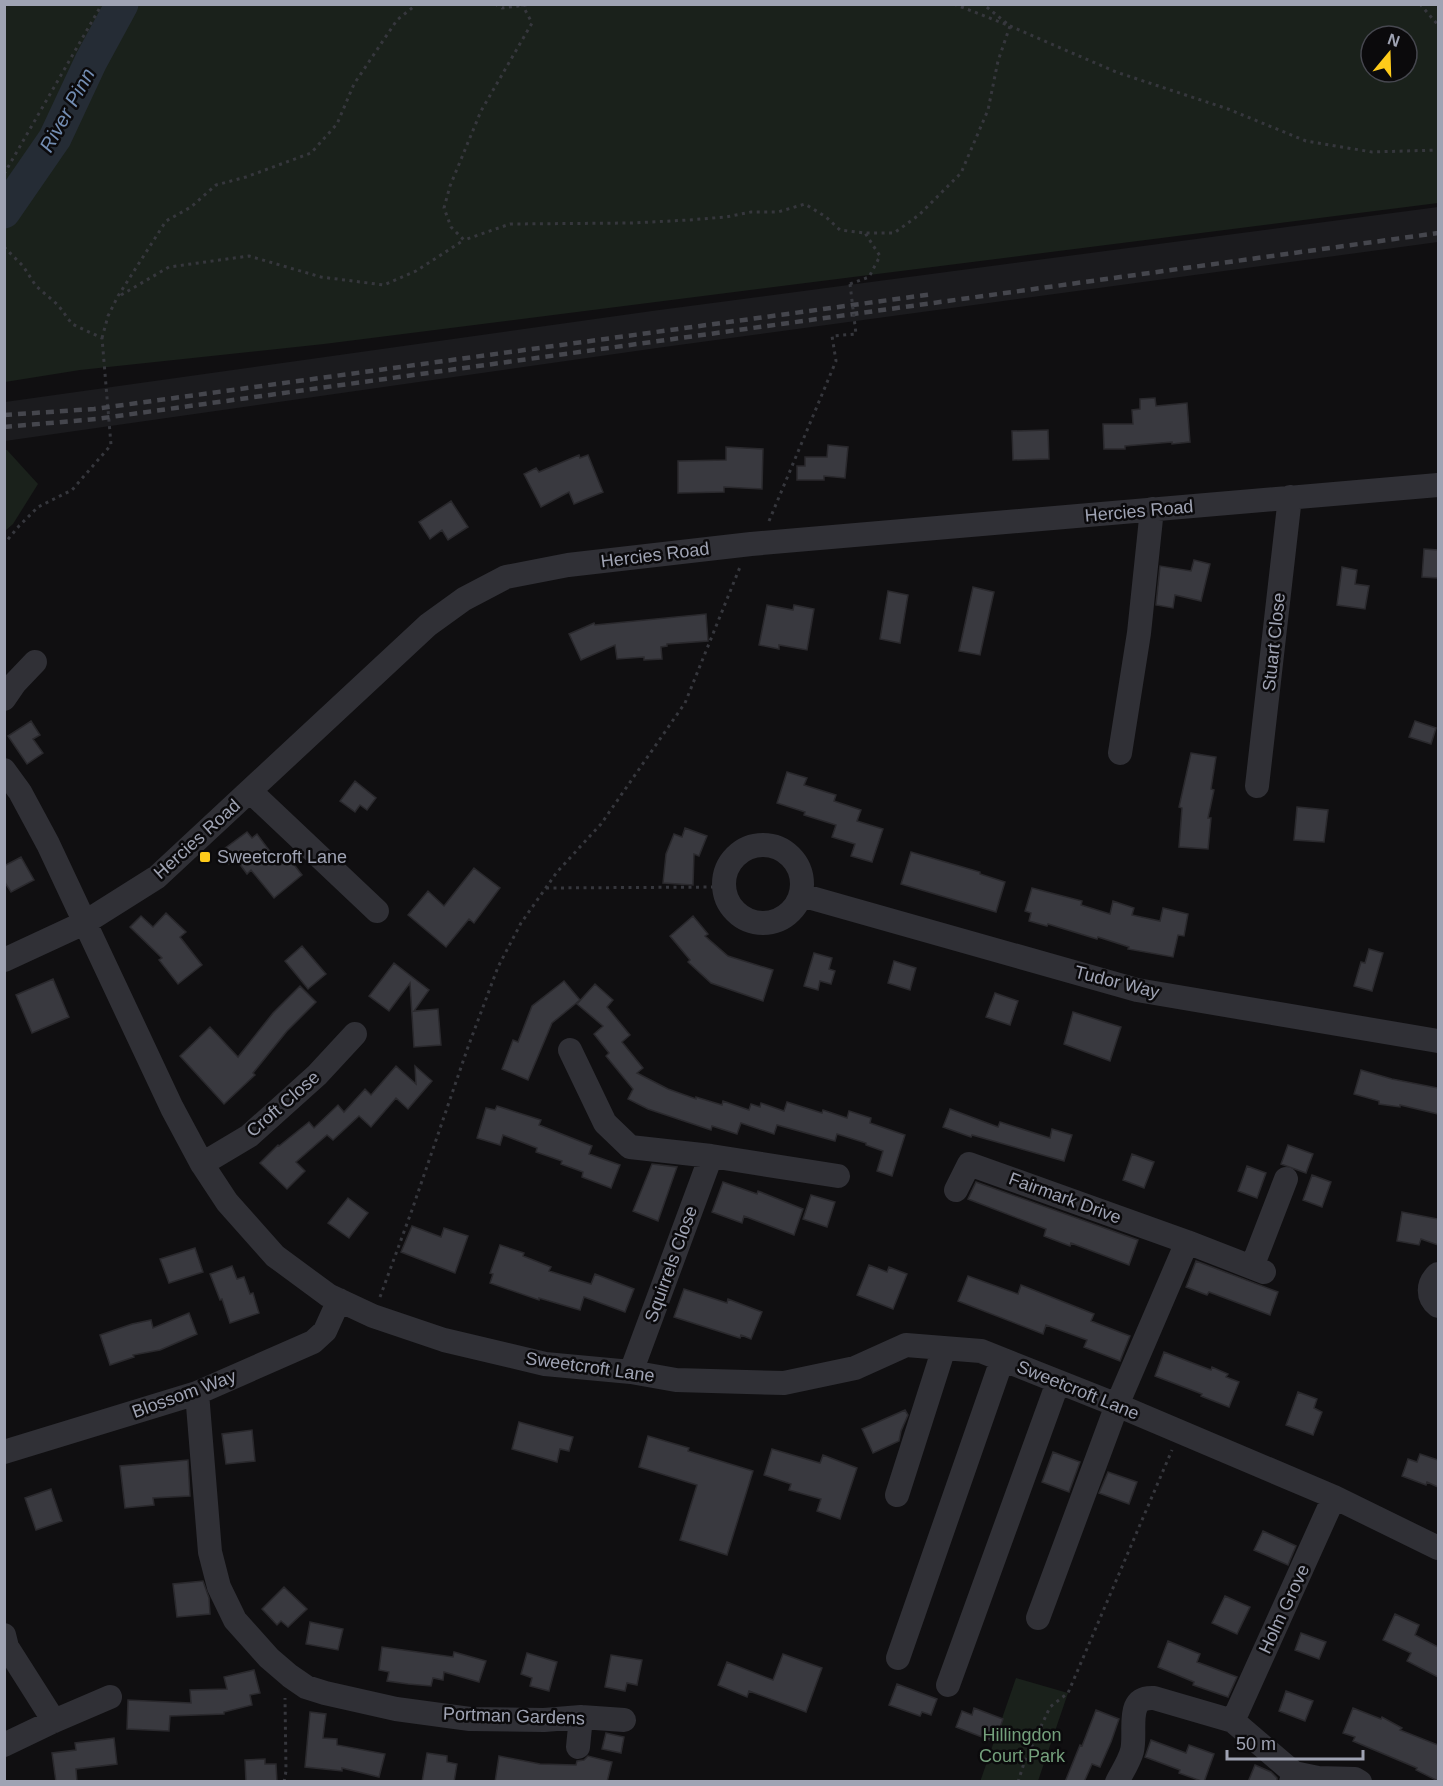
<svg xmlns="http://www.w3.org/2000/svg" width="1443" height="1786" font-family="Arial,sans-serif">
  <rect width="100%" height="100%" fill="#100f11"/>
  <path fill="#1b1b1e" d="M1438,207v35l-781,106 -652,93v-39l647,-91z"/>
  <path fill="#1a211b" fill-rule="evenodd" d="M4,5h1434v198l-1114,141 -244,26 -75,12zM1371,36h36v36h-36z
    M5,450h2l31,34 -25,40 -8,7z
    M1016,1678l52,15 -30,88 -58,1z"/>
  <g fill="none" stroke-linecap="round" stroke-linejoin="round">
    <path stroke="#252c35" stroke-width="33" d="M4,212l51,-74 36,-77 31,-57"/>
  </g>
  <path fill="#39393f" stroke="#2a292d" stroke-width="1.5" d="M1155,398l1,8 31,-3 3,39 -18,2v-2l-47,4v3h-21l-1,-25h30l-1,-14 8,-1v-10z
    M1048,430l1,29 -36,1 -1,-29z
    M828,445l20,2 -3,31 -21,-2v4h-27v-14h8v-9h22z
    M726,447l37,2 -1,40 -38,-2v5l-46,1v-32l48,-1z
    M579,455l1,3 8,-3 15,37 -29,12 -5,-12 -28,15 -17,-33 12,-6 3,4z
    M451,501l17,26 -20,13 -6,-10 -12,9 -11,-17z
    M1424,549l14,1v28l-16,-1z
    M1194,560l16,4 -9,37 -26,-6 -2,13 -17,-3 4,-39 31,5z
    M1342,567l15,3 -2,14 14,2 -4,23 -28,-4z
    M973,587l21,5 -14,63 -21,-4z
    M888,591l20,4 -8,48 -20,-4z
    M767,605l26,5 1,-5 20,4 -7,41 -28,-5v4l-20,-4z
    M706,614l2,27 -41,3v2l-6,1 1,12 -18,1v-3l-27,2 -2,-14 -34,15 -12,-26 25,-11 1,2z
    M31,721l9,14 -7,4 10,14 -16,11 -19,-28z
    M1415,721l21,7 -5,16 -22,-7z
    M1191,753l25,4 -5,32 3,1 -6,28h3l-3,31 -29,-2 3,-39 -3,-1z
    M787,772l20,6 -3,7 32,10 -2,6 27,9 -4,11 26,8 -11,33 -21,-6 4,-12 -23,-7 4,-12 -32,-10 1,-3 -28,-9z
    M355,781l21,17 -9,12 -7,-5 -5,7 -15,-11z
    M1297,807l31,3 -4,32 -30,-2z
    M685,828l22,8 -8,20 -5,-2 -1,31 -30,-2 3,-29 8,-20 8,3z
    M247,832l5,6 5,-4 23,31 9,-7 13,17 -28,23 -23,-28 -4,4 -11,-15 -7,5 -9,-12z
    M911,852l69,20v2l25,8 -9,30 -95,-28z
    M21,857l13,23 -23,12 -7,-11v-15z
    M474,868l26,20 -26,35 -5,-4 -23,28 -38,-32 20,-24 16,15z
    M1032,888l50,13 -1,4 29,9 3,-13 21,7 -2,7 28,6 3,-13 25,6 -4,22 -6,-1 -5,22 -45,-8 1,-2 -31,-10 -1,2 -49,-15 -1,2 -18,-5 2,-8 -6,-2z
    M166,913l20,19 -6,5 22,28 -24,19 -19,-24 3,-2 -32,-31 11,-11 12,11z
    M693,916l15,18 -3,2 23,20 45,14 -10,31 -52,-18 -23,-21 2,-2 -20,-24z
    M302,946l24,28 -18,15 -23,-28z
    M1369,949l14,4 -11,38 -18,-5 7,-24 4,1z
    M814,953l18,5 -3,11 6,2 -4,13 -11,-3 -2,9 -14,-4z
    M894,961l22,7 -6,22 -22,-7z
    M394,963l35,27 -15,21 24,-2 3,36 -27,2 -4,-64 -21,28 -20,-15z
    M53,979l16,38 -37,16 -16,-38z
    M564,981l16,19 -28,23 -24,57 -26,-11 11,-29 5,2 14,-36z
    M595,984l18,16 -6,7 23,28 -8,7 21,26 -6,5 31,16 28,10v-2l26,8 1,-4 26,9 2,-6 9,3 1,-4 23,8 3,-9 35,11 1,-3 24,8 2,-7 22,7 -1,5 35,12 -13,41 -15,-5 6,-20 -17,-6v-2l-29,-9 -2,7 -58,-16 -3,9 -33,-11 -4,11 -25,-8 -1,4 -63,-21 -20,-10 5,-10 -27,-33 3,-3 -15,-19 9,-8 -26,-22z
    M300,986l16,16 -29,29 -34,42 2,2 -31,29 -44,-48 30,-29 28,30 35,-44z
    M995,993l23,8 -8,24 -24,-8z
    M1073,1012l48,15 -11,34 -46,-17z
    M396,1066l20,18 -1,-18 17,15 -24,28 -12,-11 -25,29 -12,-11 -26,24 -6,-5 -31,27 9,9 -18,18 -27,-26 18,-18 1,1 30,-24 5,6 24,-23 6,7 21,-23 6,6z
    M1361,1070l31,9 46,9v26l-38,-9v2l-21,-3v-3l-25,-7z
    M497,1106l44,14 -2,5 53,21 -3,8 31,11 -9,23 -29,-11 1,-5 -22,-8 1,-3 -26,-9 1,-4 -34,-13 -3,10 -23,-7 9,-30 9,2z
    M950,1109l48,18 2,-5 50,16 2,-9 20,6 -8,26 -92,-26 -1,2 -28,-10z
    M1288,1145l25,9 -7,19 -25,-9z
    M1132,1154l22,8 -10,26 -21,-8z
    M652,1164l25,3 -19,54 -25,-10z
    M1247,1166l19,7 -9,25 -19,-7z
    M1312,1175l19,7 -9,25 -19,-7z
    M723,1182l34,12 1,-3 45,18 -9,26 -50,-19 -2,7 -30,-11z
    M976,1182l162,58 -9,25 -58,-22 -1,3 -26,-10 2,-7 -78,-30z
    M811,1195l24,7 -8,25 -24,-8z
    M348,1198l20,15 -19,25 -21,-15z
    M1402,1212l36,7v26l-17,-6 -2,6 -22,-4z
    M412,1226l29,11 3,-9 24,8 -13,37 -54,-21z
    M500,1245l24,8 -1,3 28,11 -2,4 42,13 4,-10 39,15 -9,23 -41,-15 -4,13 -41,-12v2l-49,-17 3,-9 -3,-1z
    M195,1248l8,24 -34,11 -9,-24z
    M1196,1261l82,31 -8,23 -61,-23 -2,3 -21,-8z
    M869,1265l18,7 2,-5 18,7 -14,35 -36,-14z
    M232,1266l5,13 7,-2 6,17 3,-1 6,20 -29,10 -8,-24 -2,1 -10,-26z
    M968,1276l50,18 3,-9 73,29 -3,7 39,15 -10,25 -36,-14 3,-7 -41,-15 -3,9 -85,-33z
    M684,1289l43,14 1,-4 34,13 -11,27 -10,-4 -1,3 -66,-21z
    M189,1313l8,21 -37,16 -27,5 1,2 -24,8 -10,-30 32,-11 19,-4 2,8z
    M1164,1352l47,18 1,-3 16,7 -2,3 13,5 -10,25 -28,-11 1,-2 -47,-18z
    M1298,1392l19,7 -3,9 8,4 -9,23 -27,-10z
    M905,1410l3,5 -7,16 -2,10 -26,12 -11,-24z
    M519,1422l54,15 -4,14 -9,-2 -3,13 -45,-13z
    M252,1430l3,31 -29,3 -4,-30z
    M648,1436l41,12 -1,3 65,20 -26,84 -47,-15 17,-55 -58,-18z
    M772,1449l48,14 3,-8 34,13 -17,51 -23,-8 4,-12 -32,-9 2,-6 -27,-9z
    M1053,1452l27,10 -11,30 -27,-10z
    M1420,1454l18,6v27l-11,-5 -1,3 -24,-9 6,-17 9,3z
    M188,1460l2,36 -37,2 1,7 -29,3 -5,-42z
    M1108,1472l29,10 -8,22 -30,-11z
    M51,1489l11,32 -26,9 -11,-32z
    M1263,1531l33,15 -8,19 -34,-15z
    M203,1581l6,17 1,16 -33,3 -4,-33z
    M284,1587l23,22 -19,18 -7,-6 -4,4 -15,-16z
    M1225,1596l25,11 -13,27 -25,-11z
    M1395,1614l24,11 -4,10 23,12v30l-31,-16 4,-8 -28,-13z
    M310,1622l33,7 -5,21 -32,-6z
    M1301,1633l25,9 -7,17 -24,-9z
    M1168,1641l32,13 -3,8 40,15 -9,20 -35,-12 1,-3 -36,-15z
    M382,1647l71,10 1,-5 32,9 -7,21 -35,-10 -1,8 -10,-2 -2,8 -23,-2 -21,-3 2,-9 -10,-2z
    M527,1653l30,9 -8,29 -19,-5 2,-8 -11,-4z
    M783,1654l39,14 -16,44 -57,-21 -2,6 -29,-12 9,-23 46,18z
    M611,1655l31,5 -5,25 -10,-2 -2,8 -20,-4z
    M254,1670l6,23 -10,2 2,10 -28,7v2l-54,2 -1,15 -42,-2 1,-29 63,3 -1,-13 37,-1 -3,-12z
    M897,1684l40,15 -6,16 -9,-3 -2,4 -31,-11z
    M1286,1691l27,10 -8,20 -26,-10z
    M974,1708l29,11 -8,23 -39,-15 6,-16 10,4z
    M1353,1708l28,11 1,-2 20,11 -2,2 38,15v36l-22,-11 1,-2 -64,-27 2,-4 -12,-4z
    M1096,1710l23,9 -8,23 -11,25 -8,-3 -8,18h-19l15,-37 2,1z
    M310,1712l16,2 -3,24 14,1v6l48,9 -6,23 -37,-9v3l-37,-4z
    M606,1733l18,4 -3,16 -19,-4z
    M114,1738l3,26 -41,5 1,13h-21l-4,-29 24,-3 -1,-7z
    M1151,1740l35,13 3,-8 25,9 -10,28 -25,-9 1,-3 -35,-13z
    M427,1753l20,3v6l10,2 -3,18h-32z
    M499,1756l41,8 36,1 1,-4 7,-1 4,-4 24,6 -5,20h-112z
    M265,1759v5h11l1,18h-31l-1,-22z
    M1255,1765l16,7 6,6v4h-29z"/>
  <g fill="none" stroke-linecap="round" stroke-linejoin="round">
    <path stroke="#36373d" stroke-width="3" stroke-dasharray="3 4.5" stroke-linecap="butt" d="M495,4l7,4 31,-4
      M525,4l-2,2 9,17 -51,88 -31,75 -6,22 7,19 13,13 46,-16 122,-1 57,-3 37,-3 25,-5h27l27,-8 21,13 14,13 25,3h29l25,-18 42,-42 27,-63 10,-49 12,-35 -27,-22
      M954,4l56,22 106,46 112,37 78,32 66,11 66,-2
      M1420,4l18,21
      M4,174l98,-170
      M4,247l19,19 13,20 22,19 14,19 30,14 9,107 -39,45 -34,17 -19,19 -15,18
      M850,284l19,-7 11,-21 -15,-23
      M121,295l48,-28 80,-11 72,21 63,8 32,-14 48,-31
      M102,338l6,-22 10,-20 48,-75 25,-14 25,-22 30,-8 65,-24 26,-29 17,-40 43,-64 20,-16
      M769,521l67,-160 -4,-25 24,-2
      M546,888l178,-1
      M380,1297l32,-87 56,-163 30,-80 23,-44 36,-51 44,-48 84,-121 55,-136
      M284,1782l2,-11 -1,-73
      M1018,1782l6,-19 26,-56 18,-14 104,-243"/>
    <path stroke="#303036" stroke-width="24" d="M4,699l11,-16 20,-21
      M1120,753l19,-120 13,-124
      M4,770l16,22 28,52 124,264 30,56 25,38 48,54 53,39 45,21 71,24 101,24 86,8 45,8 108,3 71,-15 51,-23 75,6 136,54 217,92 104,51
      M1257,786l33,-289
      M250,791l127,120
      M724 884a39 39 0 1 1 78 0a39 39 0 1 1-78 0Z
      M801,895l336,95 301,51
      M4,960l80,-37 73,-46 271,-252 36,-26 42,-22 62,-12 183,-21 687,-59
      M570,1050l35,73 25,24 81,9 127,20
      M202,1164l47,-28 68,-61 38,-41
      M956,1190l13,-26 218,78 77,30
      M1252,1267l34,-88
      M1438,1274c-11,10 -11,23 0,32
      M631,1372l80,-216
      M197,1393l13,159 9,35 16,33 34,38 21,18 16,11 19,6 71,16 74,10 74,1 37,-3 43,3
      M4,1452l193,-59 116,-51 12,-11 14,-31
      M897,1495l47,-147
      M1038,1618l79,-213 70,-163
      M4,1635l3,12 47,74
      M898,1658l104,-298
      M948,1685l110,-303
      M4,1745l50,-24 56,-24
      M578,1747l3,-30
      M1294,1773l24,5 37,1 5,3
      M1117,1782c5,-10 12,-20 15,-31 5,-20 -8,-55 22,-53l79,23
      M1291,1782l3,-9 -61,-52 101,-224"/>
    <path stroke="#45464d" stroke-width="4.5" stroke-dasharray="8 6" stroke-linecap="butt" d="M4,415l90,-6 839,-115
      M4,427l92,-8 1342,-186"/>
    <path stroke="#36373d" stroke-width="3" stroke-dasharray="3 4.5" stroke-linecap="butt" d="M850,284l6,50"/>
  </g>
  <rect fill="#fecb1a" stroke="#0b0a0c" stroke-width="2" x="199" y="851" width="12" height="12" rx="3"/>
  <g text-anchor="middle" stroke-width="5" stroke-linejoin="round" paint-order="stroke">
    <g font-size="18" fill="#9fa3b3" stroke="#0b0a0c">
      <text transform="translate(1139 511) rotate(-5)" y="6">Hercies Road</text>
      <text transform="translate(655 555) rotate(-7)" y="6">Hercies Road</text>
      <text transform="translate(1274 642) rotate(-84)" y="6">Stuart Close</text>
      <text transform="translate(197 839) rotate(-42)" y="6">Hercies Road</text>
      <text transform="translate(1117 982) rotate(14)" y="6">Tudor Way</text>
      <text transform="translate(283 1104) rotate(-41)" y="6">Croft Close</text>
      <text transform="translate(1065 1198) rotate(20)" y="6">Fairmark Drive</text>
      <text transform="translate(671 1264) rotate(-70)" y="6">Squirrels Close</text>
      <text transform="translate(590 1367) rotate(8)" y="6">Sweetcroft Lane</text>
      <text transform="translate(1078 1390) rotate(22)" y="6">Sweetcroft Lane</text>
      <text transform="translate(184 1394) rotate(-20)" y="6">Blossom Way</text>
      <text transform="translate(1284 1609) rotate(-65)" y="6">Holm Grove</text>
      <text transform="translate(514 1716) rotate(2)" y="6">Portman Gardens</text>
    </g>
    <g font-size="18" fill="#9fa3b3" stroke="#0b0a0c" text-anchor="start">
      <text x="217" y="863">Sweetcroft Lane</text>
    </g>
    <g font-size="18" fill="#74a07c" stroke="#0b0a0c">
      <text x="1022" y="1741">Hillingdon<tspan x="1022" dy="21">Court Park</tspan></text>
    </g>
    <g font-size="20" font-style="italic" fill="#738db2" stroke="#0b0a0c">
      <text transform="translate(67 110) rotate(-61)" y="7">River Pinn</text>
    </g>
  </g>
  <rect width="1443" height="1786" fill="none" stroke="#9fa3b3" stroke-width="12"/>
  <g transform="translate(1389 54) rotate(19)"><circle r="28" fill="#0b0a0c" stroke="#46474f" stroke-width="1.5"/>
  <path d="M0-4.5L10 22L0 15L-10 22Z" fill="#fecb1a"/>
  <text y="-9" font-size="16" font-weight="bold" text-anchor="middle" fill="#9fa3b3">N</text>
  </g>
  <path d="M1227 1750v9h136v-9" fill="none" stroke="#9fa3b3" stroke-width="3"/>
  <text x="1236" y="1750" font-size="18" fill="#9fa3b3" stroke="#0b0a0c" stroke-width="4.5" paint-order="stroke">50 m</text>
</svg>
